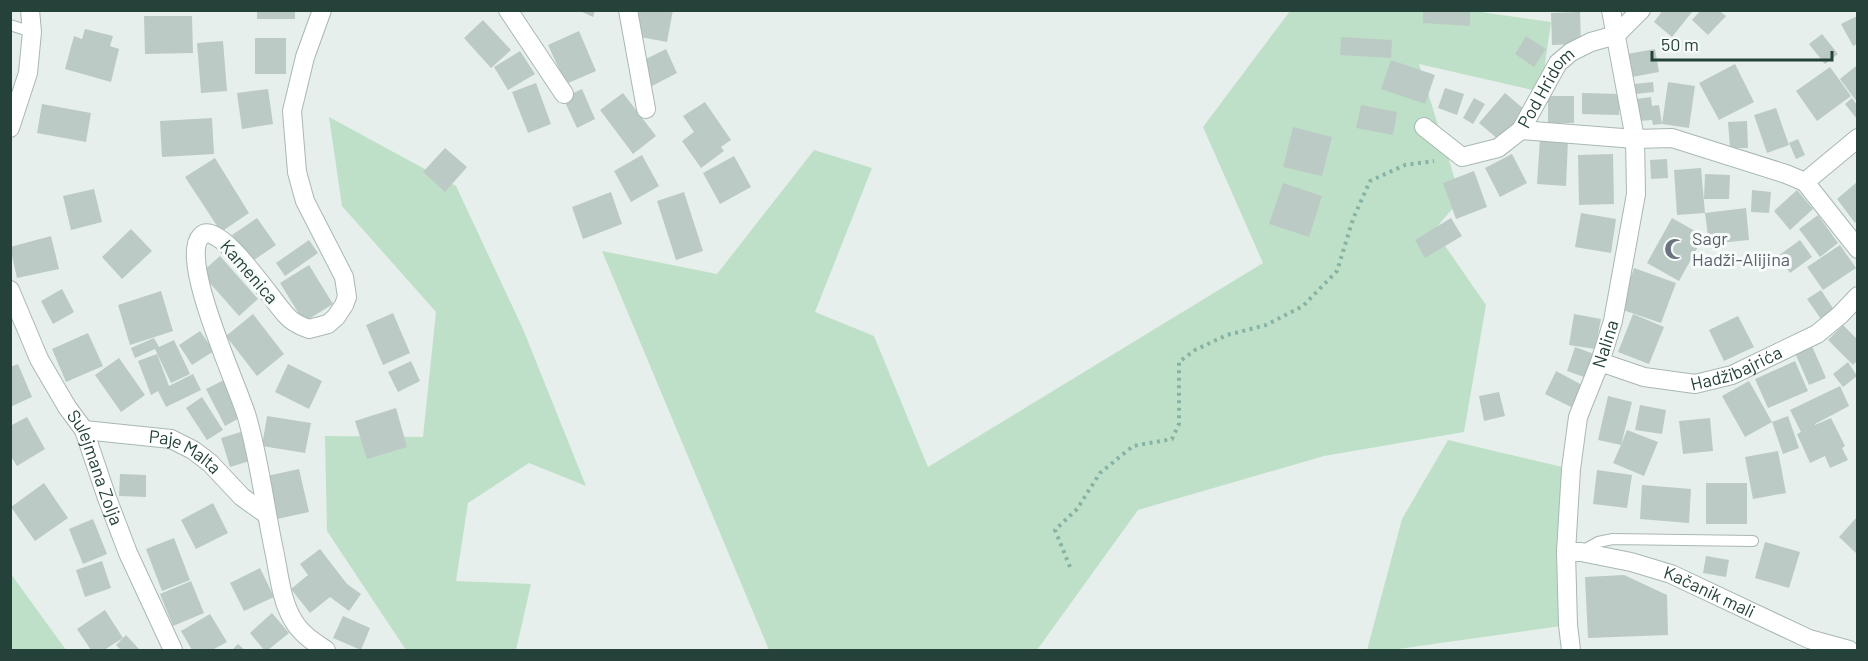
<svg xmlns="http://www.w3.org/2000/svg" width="1868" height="661" font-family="Barlow,sans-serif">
  <rect width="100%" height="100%" fill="#e6efeb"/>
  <path fill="#bfe0c8" d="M1467,10l84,12 -10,70 -122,-28 42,135 -27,31 52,75 -22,127 -140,24 -186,54 -101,140h-268l-167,-399 115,23 97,-124 58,18 -57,144 59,24 54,131 335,-204 -60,-136 87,-116z
    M329,117l127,69 67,143 63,157 -57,-23 -61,40 -12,78 75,3 -15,66h-110l-79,-119 -2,-95 98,1 13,-125 -94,-106z
    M1448,440l123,29 -3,156 -177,25h-24l35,-131z
    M10,574h1l55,76h-55z"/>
  <path fill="#bbcac4" d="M257,10h38v9h-38z
    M578,10h17l-2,7z
    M639,10h34l-6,32 -32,-6z
    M1423,10h47v16l-47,-3z
    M1663,10h27l2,2 -20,25 -18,-15z
    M1701,10h17l8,6 -18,19 -16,-15z
    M1580,12l1,32 -29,1 -1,-32z
    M144,16h48l1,37 -48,1z
    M1857,16v28l-4,2 -12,-22z
    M483,20l28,30 -20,18 -27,-30z
    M85,29l28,7 -3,10 9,3 -8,33 -46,-13 9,-33 8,3z
    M579,31l17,40 -30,13 -18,-39z
    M1822,34l16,20 -13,10 -16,-20z
    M1526,36l20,13 -12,18 -19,-13z
    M1341,37l51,3 -1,18 -51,-3z
    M255,38h31v36h-31z
    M223,41l4,50 -26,2 -4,-50z
    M666,49l11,24 -25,13 -12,-24z
    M1655,49l4,23 -27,5 -5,-23z
    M520,51l15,23 -27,16 -14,-23z
    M1391,60l44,15 -10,29 -44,-15z
    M1735,64l19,38 -35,18 -20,-37z
    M1856,66l1,2v34l-17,-23z
    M1830,67l21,29 -34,25 -21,-30z
    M1653,82l1,10 -18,2 -1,-10z
    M1668,82l27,4 -6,42 -27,-4z
    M536,83l15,41 -23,9 -16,-41z
    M1445,88l19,6 -7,21 -19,-7z
    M268,89l5,35 -31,5 -5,-36z
    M582,89l13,30 -18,9 -14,-30z
    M623,93l33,43 -23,18 -33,-44z
    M1505,93l20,17 -26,30 -20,-17z
    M1582,93l38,1 -1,21 -37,-1z
    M1548,96h26v27h-26z
    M1651,97l1,9 7,-1 3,19 -9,1 -1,-5 -12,1 -4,-22z
    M1474,98l11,6 -12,20 -10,-6z
    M1852,98l5,7v14l-12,-15z
    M705,102l26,38 -10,7 3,4 -23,17 -19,-27 12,-9 -11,-16z
    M42,104l49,9 -5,29 -49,-9z
    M1361,105l36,7 -4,23 -37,-7z
    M1776,108l13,37 -22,8 -13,-38z
    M212,118l2,36 -52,3 -2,-36z
    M1747,121l1,27h-18l-2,-26z
    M1293,127l39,10 -10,39 -39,-9z
    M1540,138l28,2 -2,46 -29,-2z
    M1798,139l7,16 -9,4 -7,-16z
    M445,148l22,19 -22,25 -22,-20z
    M1512,154l15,29 -27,14 -15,-29z
    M1613,154l1,50 -35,1 -1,-50z
    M642,155l17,31 -28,16 -17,-31z
    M734,156l17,31 -31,17 -17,-31z
    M215,158l34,55 -28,19 -36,-55z
    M1667,159l1,19 -17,1 -1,-19z
    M1701,168l4,45 -28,2 -3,-45z
    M1474,171l13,36 -31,12 -13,-36z
    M1705,174l25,1 -1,24h-25z
    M1857,182v39l-2,2 -18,-24z
    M1283,183l39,13 -13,41 -40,-13z
    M94,189l8,33 -31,8 -8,-34z
    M1752,190l19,2 -2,21 -18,-1z
    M1797,190l16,19 -23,21 -16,-19z
    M611,192l11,32 -39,15 -11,-32z
    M684,192l19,59 -27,9 -19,-59z
    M1746,208l3,32 -40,4 -4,-31z
    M1581,213l35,6 -5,34 -36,-6z
    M1818,215l20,28 -18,14 -21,-28z
    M257,218l19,27 -25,17 -19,-27z
    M1451,218l11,18 -37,22 -10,-18z
    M1672,218l32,18 -25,45 -32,-18z
    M131,229l21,22 -30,28 -20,-22z
    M51,236l8,33 -42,9 -7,-31z
    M309,240l9,13 -33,23 -9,-13z
    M1800,240l12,17 -22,16 -12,-17z
    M1840,245l16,23 -33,22 -16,-23z
    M220,256l38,43 -19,17 -38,-43z
    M309,265l24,39 -29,18 -24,-39z
    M1634,268l42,15 -15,40 -41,-14z
    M62,289l12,23 -21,12 -12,-23z
    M1821,290l15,23 -13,9 -16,-23z
    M161,291l12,40 -43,14 -12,-40z
    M393,313l17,40 -27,12 -17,-40z
    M253,314l31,40 -27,22 -31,-40z
    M1574,314l27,5 -6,30 -26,-4z
    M1633,314l31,13 -15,37 -31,-12z
    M1738,316l16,31 -30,14 -15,-31z
    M1843,325l14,14v22l-4,4 -25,-25z
    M200,331l14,20 -22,14 -13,-20z
    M88,333l15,33 -37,16 -14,-33z
    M154,338l5,9 15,-7 16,34 -19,9 -16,-34 -20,9 -4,-10z
    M1812,346l14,32 -17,7 -14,-32z
    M1575,347l19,7 -7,24 -20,-7z
    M157,354l12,32 24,-12 8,16 -35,17 -8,-16 -7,4 -13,-34z
    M119,358l26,37 -24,17 -26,-37z
    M411,361l9,20 -22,11 -10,-20z
    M1795,361l13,30 -40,17 -13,-29z
    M1848,362l9,14 -14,11 -10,-13z
    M18,364l14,33 -22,10v-40z
    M288,364l34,17 -13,28 -34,-17z
    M1556,371l26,14 -11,22 -26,-13z
    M224,380l19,36 -18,10 -19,-37z
    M1749,381l23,41 -27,15 -23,-41z
    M1840,386l9,20 -34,18v1l16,-7 14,28 -3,2 6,12 -18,8 -5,-12 -15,7 -13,-29 4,-2 -11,-22z
    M1499,392l6,24 -21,5 -5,-25z
    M1608,396l24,6 -11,43 6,-15 31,12 -14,34 -31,-13 8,-18 -23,-5z
    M202,397l21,33 -16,10 -21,-32z
    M1640,405l26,5 -4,24 -27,-4z
    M396,408l11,39 -40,12 -12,-38z
    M267,416l44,7 -6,30 -43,-7z
    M1788,416l11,32 -16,6 -11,-32z
    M27,417l18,32 -28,17 -7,-11v-29z
    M1710,418l3,33 -30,3 -4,-33z
    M244,431l9,29 -23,7 -9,-29z
    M1778,451l8,42 -33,6 -8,-42z
    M299,469l10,43 -32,7 -10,-43z
    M1597,470l35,5 -5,33 -34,-4z
    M120,474l26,1v22l-27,-1z
    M44,483l24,35 -33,23 -24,-34z
    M1706,483h41v41h-41z
    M1642,485l49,4 -2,34 -49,-4z
    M213,503l15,30 -32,16 -15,-29z
    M1857,517v37l-18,-17z
    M93,519l14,35 -24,10 -14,-35z
    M174,538l16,42 -28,11 -16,-42z
    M1765,542l35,10 -11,36 -34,-10z
    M320,549l27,35 14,10 -12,17 -19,-14 -20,16 -19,-24 17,-14 -8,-11z
    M1706,556l23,4 -3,17 -23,-4z
    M102,561l9,27 -26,9 -9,-27z
    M260,568l14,29 -30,14 -14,-28z
    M1624,575l43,20 1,40 -80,3 -3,-61z
    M191,581l13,32 -31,13 -13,-32z
    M105,610l18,28 -19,12h-13l-14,-21z
    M272,613l17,20 -21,17h-4l-14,-17z
    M210,614l17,28 -15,8h-20l-11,-19z
    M343,616l27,12 -9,22 -28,-12z
    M126,635l13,14 -2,1h-16l-5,-5z
    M238,644l7,6h-13z"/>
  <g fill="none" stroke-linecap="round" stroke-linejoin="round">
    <defs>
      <path id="lane" d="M10,25l22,7
        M1582,551l16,-9 15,-3 140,2"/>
      <g id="street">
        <path d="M322,10l-17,47 -13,54 5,61 8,29 39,76 3,20 -3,8 -8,12 -8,7 -19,5c-9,-3 -17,-7 -23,-14 -12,-12 -67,-97 -85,-79 -23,23 37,150 46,181 13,45 18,92 28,138 4,21 7,47 18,65 8,14 21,22 33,30"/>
        <path d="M508,10l56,84"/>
        <path d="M628,10l18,99"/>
        <path id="s1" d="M1424,127l38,30 36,-9 23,-18 37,-67 13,-11 20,-10 25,-7 25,-25"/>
        <path d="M10,128l18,-55 4,-41 -2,-22"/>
        <path d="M1521,130l114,9 37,-1 114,36 19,8 53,67"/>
        <path d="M1805,182l53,-44"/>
        <path id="s2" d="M10,290l29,69 28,48 17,23 23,68 21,55 45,97"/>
        <path id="s3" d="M1600,362l44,15 51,7 37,-9 85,-41 23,-19 18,-19"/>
        <path id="s4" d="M84,430l87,9 22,11 17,13 32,34 24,17"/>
        <path id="s5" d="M1566,552h15l50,10 40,12 138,65 40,11"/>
        <path id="s6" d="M1571,650l-3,-25 -2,-73 5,-83 7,-52 22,-55 13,-41 23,-127 -1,-55 -24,-129"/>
      </g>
    </defs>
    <use href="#lane" stroke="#a8b8b2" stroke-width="12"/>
    <use href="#street" stroke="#a8b8b2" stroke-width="20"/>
    <path stroke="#86b3a5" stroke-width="4" stroke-dasharray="3 4.5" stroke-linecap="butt" d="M1070,567l-15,-37 22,-21 23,-36 33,-27 39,-7 7,-15v-62l16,-12 32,-15 39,-10 37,-19 34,-35 16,-52 17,-38 35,-16 29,-4"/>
    <use href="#lane" stroke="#fff" stroke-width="10"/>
    <use href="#street" stroke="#fff" stroke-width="18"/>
  </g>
  <defs>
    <symbol id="mosque-bare" viewBox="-9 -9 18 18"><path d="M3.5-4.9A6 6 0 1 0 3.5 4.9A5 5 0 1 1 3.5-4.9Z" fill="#6b7280" stroke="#f7fbf9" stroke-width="2.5" paint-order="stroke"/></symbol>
  </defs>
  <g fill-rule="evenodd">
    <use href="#mosque-bare" x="1660" y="234" width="30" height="30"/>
  </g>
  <g text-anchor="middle" stroke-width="6" stroke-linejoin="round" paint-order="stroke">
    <g font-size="18" fill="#24423a" stroke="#f7fbf9">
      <text dy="6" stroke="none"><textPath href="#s1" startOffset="164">Pod Hridom</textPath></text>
      <text transform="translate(249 272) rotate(49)" y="6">Kamenica</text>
      <text dy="6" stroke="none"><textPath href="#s6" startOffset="312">Nalina</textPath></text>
      <text dy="6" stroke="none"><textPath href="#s3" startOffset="142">Hadžibajrića</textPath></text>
      <text dy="6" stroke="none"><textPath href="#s4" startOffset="105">Paje Malta</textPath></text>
      <text dy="6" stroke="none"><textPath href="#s2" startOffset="198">Sulejmana Zolja</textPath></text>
      <text dy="6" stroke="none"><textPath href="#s5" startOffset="150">Kačanik mali</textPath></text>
    </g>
    <g font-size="18" fill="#5b616d" stroke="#f7fbf9" text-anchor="start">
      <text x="1692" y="245">Sagr<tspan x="1692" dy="21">Hadži-Alijina</tspan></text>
    </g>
  </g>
  <rect width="1868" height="661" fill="none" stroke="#24423a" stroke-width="24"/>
  <path d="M1652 51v9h180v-9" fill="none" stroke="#24423a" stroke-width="3"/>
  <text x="1661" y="51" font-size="18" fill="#24423a" stroke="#f7fbf9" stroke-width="4.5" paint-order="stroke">50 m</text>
</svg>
